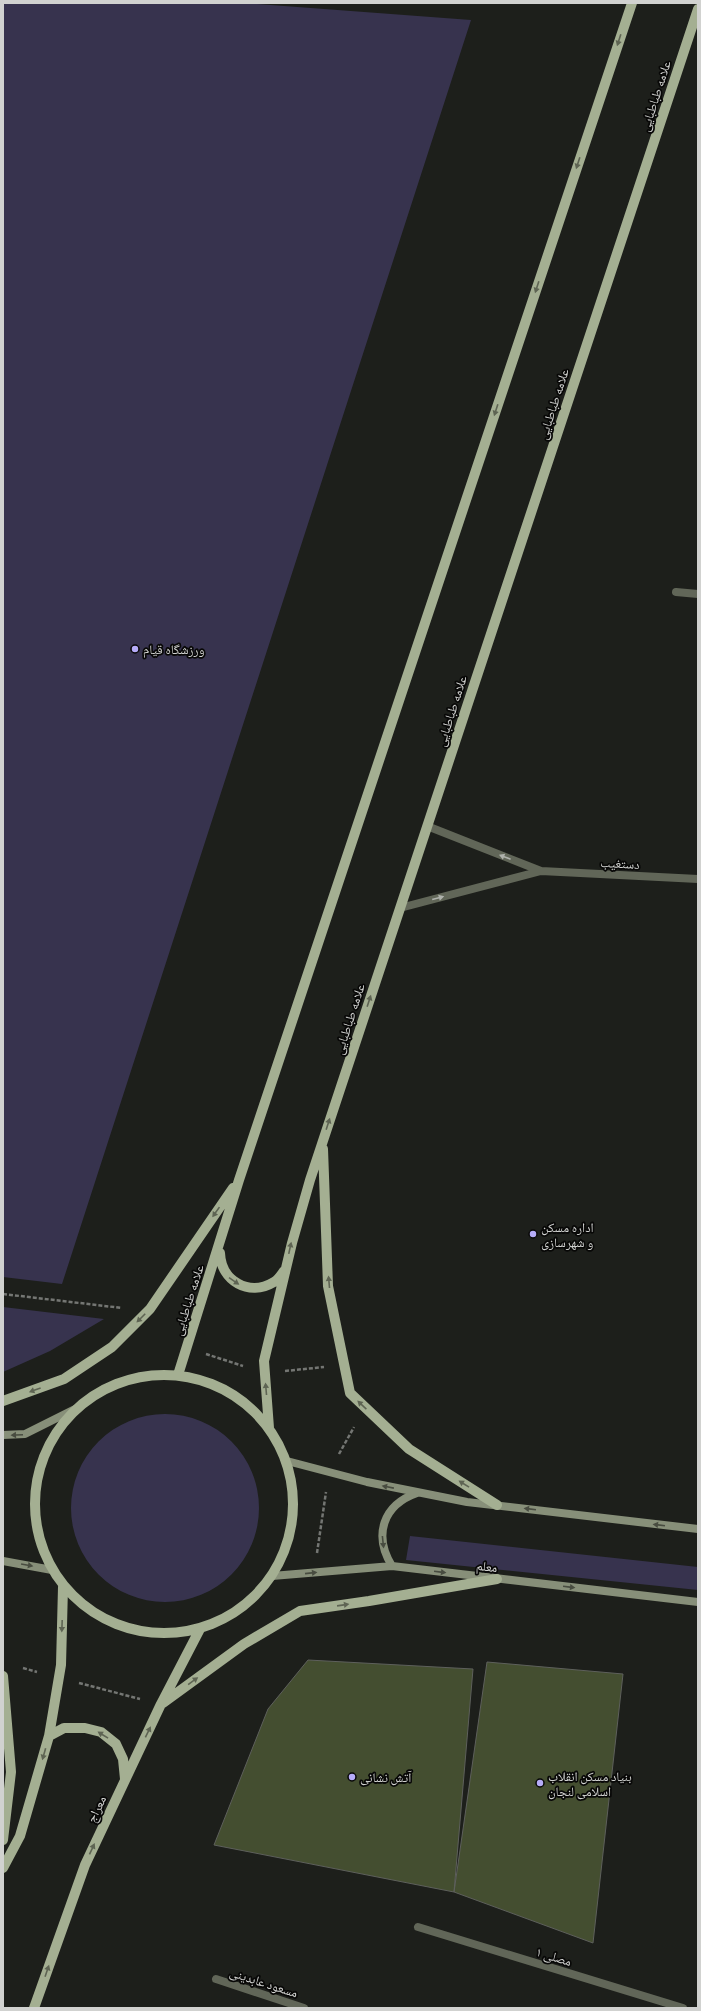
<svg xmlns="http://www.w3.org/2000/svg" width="701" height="2011" font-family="'Source Sans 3','Noto Naskh Arabic',sans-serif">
  <rect width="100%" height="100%" fill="#1d1f1b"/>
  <path fill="#37334e" d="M3,3h241l227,17 -409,1264 -59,-7z
    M3,1307l101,12 -54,32 -47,21z
    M71 1508a94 94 0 1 1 188 0a94 94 0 1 1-188 0Z
    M410,1536l288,31v23l-292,-30z"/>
  <path fill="#444e30" stroke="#5e605c" d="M308,1660l165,9 -19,223 -240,-47 54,-136z
    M487,1662l136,12 -30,269 -139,-51z"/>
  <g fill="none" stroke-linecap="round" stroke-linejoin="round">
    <path stroke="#747673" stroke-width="2.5" stroke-dasharray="4 2" stroke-linecap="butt" d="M3,1294l119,14
      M206,1354l37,12
      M285,1371l39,-4
      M339,1454l15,-27
      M317,1553l9,-61
      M23,1668l14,4
      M79,1683l61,16"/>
    <path stroke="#616658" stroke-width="8" d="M676,592l22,2
      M216,1979l88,29"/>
    <path stroke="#616658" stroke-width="8" d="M427,826l114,45
      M400,908l141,-37 157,8
      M418,1927l265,81"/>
    <path stroke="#878f79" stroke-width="8" d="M3,1435l22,-1 52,-26
      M287,1461l80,21 100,20 231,27
      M3,1561l49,9
      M392,1566c-19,-31 -9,-61 25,-73
      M272,1576l120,-10 306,36"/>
    <path stroke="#a4af92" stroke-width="10" d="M323,1149l5,137 22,107 59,56 88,56
      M220,1253c1,28 29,44 54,29 4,-2 7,-7 10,-11
      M178,1375l61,-195 393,-1177
      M35 1504a129 129 0 1 1 258 0a129 129 0 1 1-258 0Z
      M3,1401l61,-22 48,-32 38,-38 83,-121
      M269,1428l-5,-67 28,-118 18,-63 388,-1171
      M3,1676l8,96 -8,68
      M163,1703l81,-59 56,-33 69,-10 128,-22
      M49,1736l15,-8h21l16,4 15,12 7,15 2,20
      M3,1868l17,-32 29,-100 12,-71 2,-78
      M34,2008l51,-143 76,-161 39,-75"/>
  </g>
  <defs><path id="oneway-solid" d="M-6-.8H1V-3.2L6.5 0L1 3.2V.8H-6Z"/></defs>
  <g fill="#5e6453">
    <use href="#oneway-solid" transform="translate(619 40) rotate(108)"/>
    <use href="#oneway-solid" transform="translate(578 163) rotate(108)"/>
    <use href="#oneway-solid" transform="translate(537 287) rotate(108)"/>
    <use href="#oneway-solid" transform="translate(496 410) rotate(108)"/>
    <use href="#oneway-solid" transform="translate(369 1001) rotate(-72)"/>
    <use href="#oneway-solid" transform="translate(328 1124) rotate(-72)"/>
    <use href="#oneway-solid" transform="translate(216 1212) rotate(125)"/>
    <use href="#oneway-solid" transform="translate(290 1248) rotate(-78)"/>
    <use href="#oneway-solid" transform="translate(234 1281) rotate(34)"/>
    <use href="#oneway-solid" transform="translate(329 1282) rotate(-95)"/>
    <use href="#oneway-solid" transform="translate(141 1318) rotate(135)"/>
    <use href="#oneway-solid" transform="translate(266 1389) rotate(-95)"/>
    <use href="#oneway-solid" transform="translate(35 1390) rotate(160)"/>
    <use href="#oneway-solid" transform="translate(362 1405) rotate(-137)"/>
    <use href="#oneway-solid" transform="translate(464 1484) rotate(-148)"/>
    <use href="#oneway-solid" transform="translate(343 1605) rotate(-8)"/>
    <use href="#oneway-solid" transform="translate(62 1626) rotate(92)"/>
    <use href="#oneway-solid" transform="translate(193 1681) rotate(-36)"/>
    <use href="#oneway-solid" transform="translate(148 1732) rotate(-64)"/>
    <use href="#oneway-solid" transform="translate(103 1735) rotate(-148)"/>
    <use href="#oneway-solid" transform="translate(44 1754) rotate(106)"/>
    <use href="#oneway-solid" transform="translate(92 1849) rotate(-65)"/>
    <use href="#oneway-solid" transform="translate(47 1971) rotate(-71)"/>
  </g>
  <g fill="#afb2ac">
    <use href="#oneway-solid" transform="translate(505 857) rotate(-159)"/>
    <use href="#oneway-solid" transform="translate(438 898) rotate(-15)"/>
  </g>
  <g fill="#484c40">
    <use href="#oneway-solid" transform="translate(17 1435) rotate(177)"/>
    <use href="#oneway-solid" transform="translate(388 1487) rotate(-169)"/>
    <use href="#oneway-solid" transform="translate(530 1509) rotate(-173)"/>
    <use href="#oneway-solid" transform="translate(659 1525) rotate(-173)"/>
    <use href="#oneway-solid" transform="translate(383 1542) rotate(84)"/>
    <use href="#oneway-solid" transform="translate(27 1565) rotate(10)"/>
    <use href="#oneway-solid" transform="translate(440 1572) rotate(7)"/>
    <use href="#oneway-solid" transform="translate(311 1573) rotate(-6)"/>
    <use href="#oneway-solid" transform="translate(569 1587) rotate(7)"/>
  </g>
  <g fill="#b6acf8" stroke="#080807" stroke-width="1.5">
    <circle cx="135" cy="649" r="4"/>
    <circle cx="533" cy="1234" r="4"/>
    <circle cx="352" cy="1777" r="4"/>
    <circle cx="540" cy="1783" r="4"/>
  </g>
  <g text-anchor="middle" stroke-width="3.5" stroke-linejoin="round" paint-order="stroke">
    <g font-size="13" fill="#d1d2d0" stroke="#080807">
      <text transform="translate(655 96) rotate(-72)" y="5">علامه طباطبایی</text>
      <text transform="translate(553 404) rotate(-72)" y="5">علامه طباطبایی</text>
      <text transform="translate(451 711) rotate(-72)" y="5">علامه طباطبایی</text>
      <text transform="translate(620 863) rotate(3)" y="5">دستغیب</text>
      <text transform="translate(349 1019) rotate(-72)" y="5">علامه طباطبایی</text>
      <text transform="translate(188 1300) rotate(-72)" y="5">علامه طباطبایی</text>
      <text transform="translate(487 1566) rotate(7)" y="5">معلم</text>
      <text transform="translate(96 1809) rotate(-65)" y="5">معراج</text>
      <text transform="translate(554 1956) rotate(17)" y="5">مصلی ۱</text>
      <text transform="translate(264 1982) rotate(18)" y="5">مسعود عابدینی</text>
    </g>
    <g font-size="13" fill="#d1d2d0" stroke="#080807" text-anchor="start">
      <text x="143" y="654">ورزشگاه قیام</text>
      <text x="541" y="1232">اداره مسکن<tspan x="541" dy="15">و شهرسازی</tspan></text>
      <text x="548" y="1781">بنیاد مسکن انقلاب<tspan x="548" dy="15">اسلامی لنجان</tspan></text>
      <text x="360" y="1782">آتش نشانی</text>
    </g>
  </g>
  <rect width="701" height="2011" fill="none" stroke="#d1d2d0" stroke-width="8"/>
</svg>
